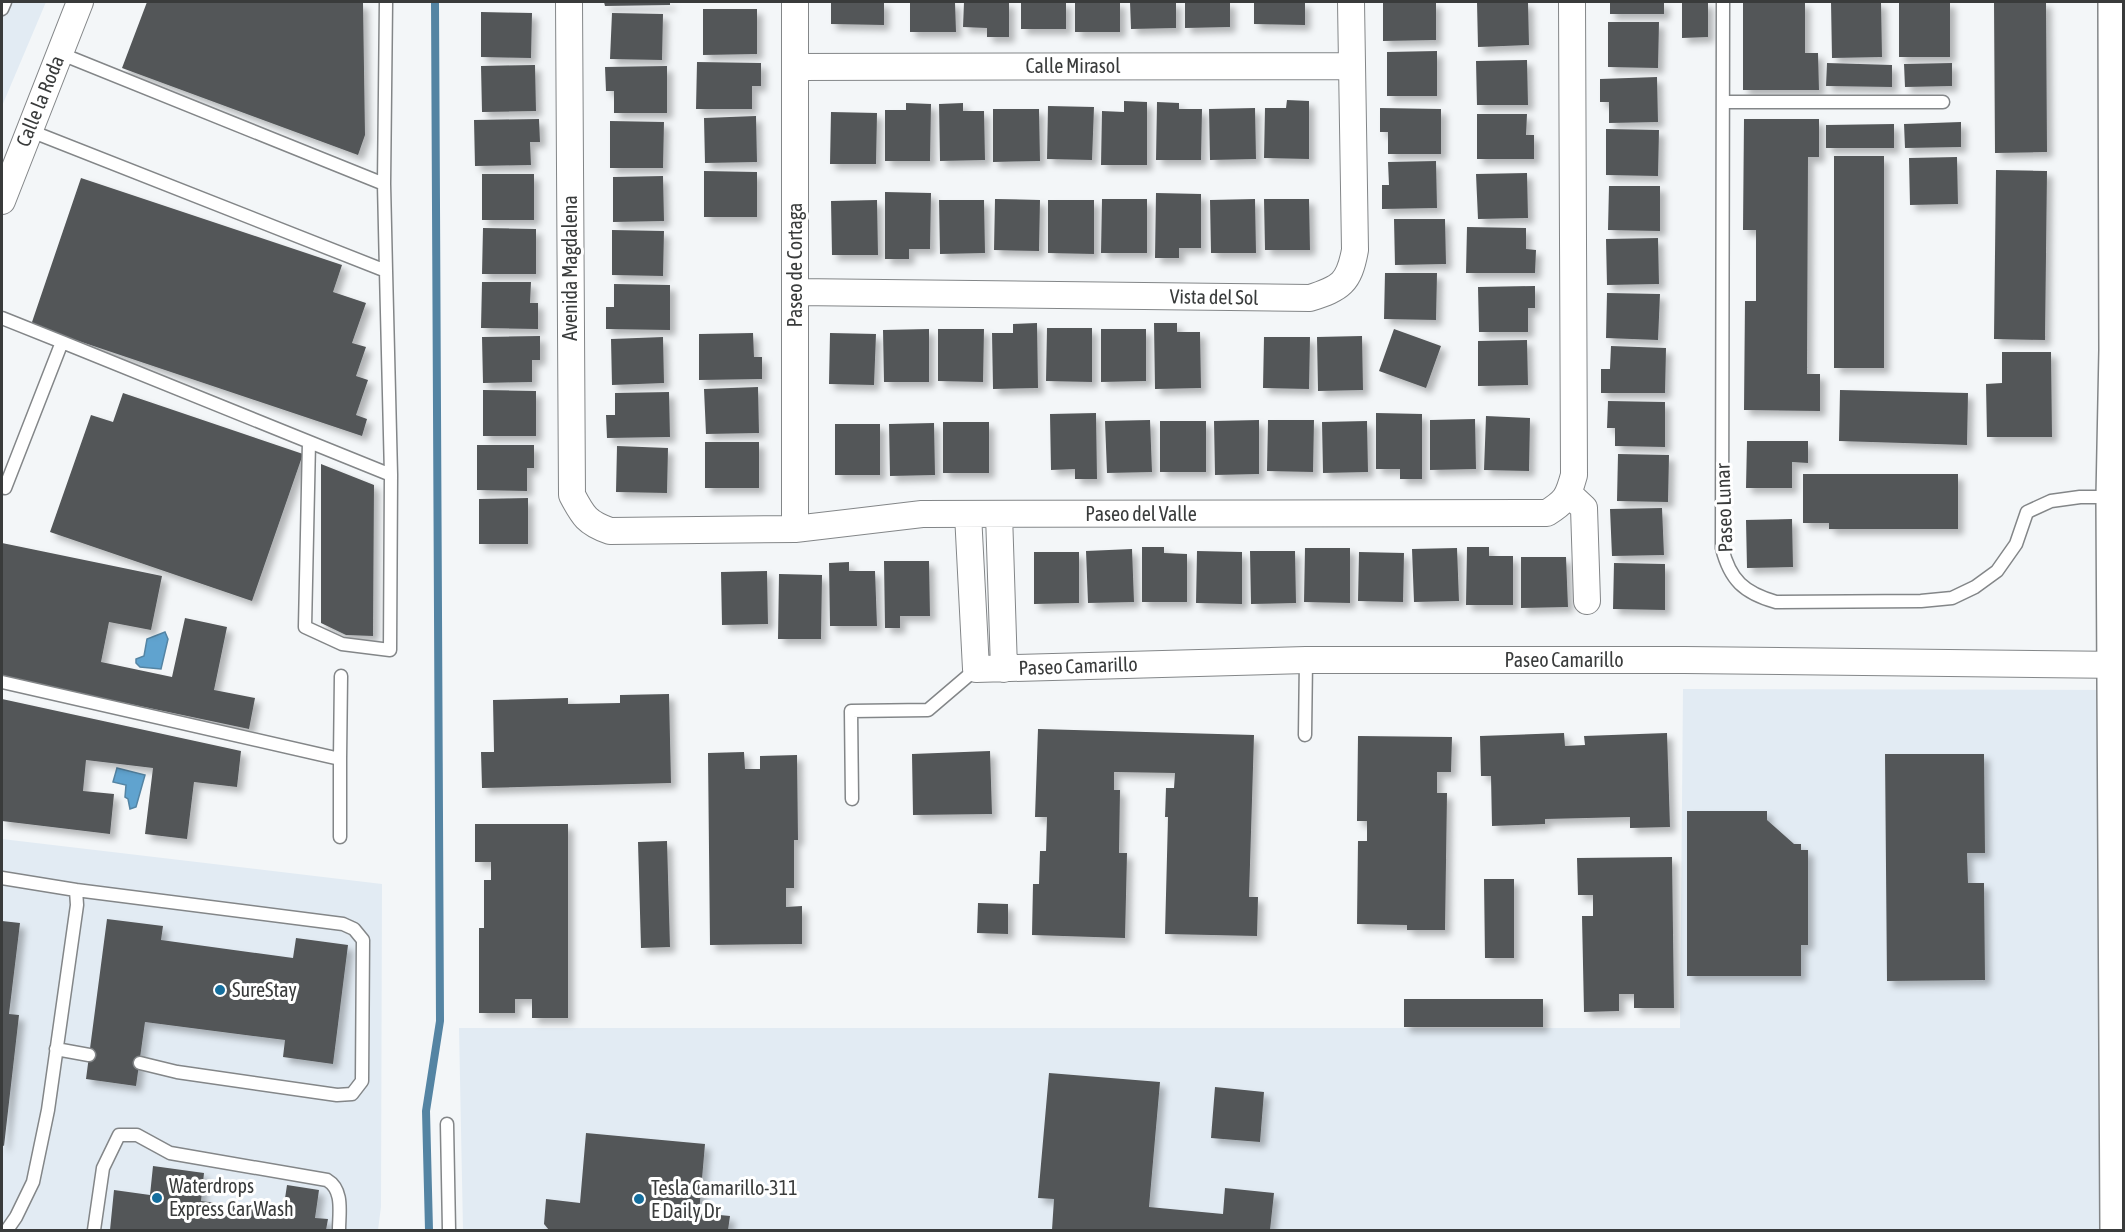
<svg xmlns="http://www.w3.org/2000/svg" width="2125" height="1232" font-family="'Asap Condensed',sans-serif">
  <defs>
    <filter id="shadow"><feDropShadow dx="5.5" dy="5.5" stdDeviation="3" flood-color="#0004"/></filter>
  </defs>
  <rect width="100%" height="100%" fill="#f3f6f8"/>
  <path fill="#e2ebf3" d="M2,2h44l-44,104z
    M1683,689l440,1v540h-1660l-4,-202h1221z
    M2,839l380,45 -1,323 -3,23h-370l-6,-3z"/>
  <path fill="#60a3cf" stroke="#5484a3" stroke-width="1.5" d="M165,632l3,7 -7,30 -21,-2 -4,-4v-4l8,-3 3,-17z
    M117,768l28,7 -9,32 -6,2 -2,-10 -3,-2 1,-12 -13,-3z"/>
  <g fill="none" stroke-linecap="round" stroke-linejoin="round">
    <path stroke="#5484a3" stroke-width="8" d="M429,1230l-3,-119 14,-90 -5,-1019"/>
  </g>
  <path fill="#535658" filter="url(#shadow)" d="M147,2l216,1 2,132 -7,20 -236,-87z
    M604,2h66v3l-65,1z
    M831,2h53v23l-53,-1z
    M910,2h45l1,30h-46z
    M964,2h45v35h-22v-9l-24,-1z
    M1021,2h45v27h-45z
    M1075,2h45v30h-45z
    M1130,2h46v26l-45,1z
    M1185,2h45v25l-45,1z
    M1254,2h51v23l-51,-1z
    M1383,2h53v38l-53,1z
    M1477,2h51l1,43 -51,2z
    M1610,2h54v12h-54z
    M1682,2h26v35l-26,1z
    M1743,2h62v51h13l1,37h-76z
    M1831,2h50l1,55 -50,1z
    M1899,2h51v55h-51z
    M1994,2h52l1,150 -52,1z
    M703,9h54v45l-54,1z
    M481,12l51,1 -1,45 -50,-1z
    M612,13l51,1 -1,46 -52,-1z
    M1608,22h51l-1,46 -50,-1z
    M1437,51v45h-50v-44z
    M1527,60l1,45h-51l-1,-44z
    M697,62l64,1v23h-9v23h-56z
    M1827,63l65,2v22l-66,-1z
    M1952,63v23l-47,1 -1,-23z
    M535,65l1,46 -54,1 -1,-46z
    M667,66v47h-53v-22h-8l-1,-24z
    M1657,77l1,45 -49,1v-21h-9v-23z
    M1287,100l22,1v58l-45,-1 1,-50h21z
    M1124,101l23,1v63h-46l1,-54 22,1z
    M1157,102l22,1v6h23l-1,51h-45z
    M906,103l25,1 -1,57h-45v-51h21z
    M963,103v8h21l1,49 -45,1 -1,-57z
    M1048,106l46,1 -2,53 -45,-1z
    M1255,108l1,51 -46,1 -1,-51z
    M1380,108l61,1v45h-53v-22h-8z
    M993,109h46l1,52 -47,1z
    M831,112l46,1 -1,51h-46z
    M1477,114h50l-1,21h8v24h-57z
    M756,116l1,46 -52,1 -1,-45z
    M539,119l1,23h-10l1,23 -56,1 -1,-46z
    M1744,119h75v38h-11l-1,217h13v37l-76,-1 1,-109h11v-71h-13z
    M610,121l54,1 -1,46h-53z
    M1961,122v25l-56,1 -1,-24z
    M1894,124v24h-68v-23z
    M1606,129l53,1 -1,46 -52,-1z
    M1834,156h50v212h-50z
    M1957,157l1,47 -48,1 -1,-47z
    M1436,161l1,47 -55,1v-24h7l-1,-23z
    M1996,170l51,1 -2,169 -51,-1z
    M704,171l53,1v45h-53z
    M1527,173l1,45 -50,1 -2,-45z
    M482,174h52v46h-52z
    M663,176l1,45 -51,1v-45z
    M81,178l261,87 -9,27 33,11 -14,40 14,4 -10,29 12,4 -12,35 11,4 -5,17 -331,-111z
    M1609,186h51v45l-52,-1z
    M885,192l46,1 -1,56h-21v10h-24z
    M1156,193l45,1v54h-22v10h-24z
    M995,199l45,1 -1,51 -45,-1z
    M1102,199h45v54h-46z
    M1255,199l1,54h-45l-1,-53z
    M1264,199h45l1,51h-45z
    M877,200l1,55h-46l-1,-54z
    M939,200h45l1,53 -45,1z
    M1048,200h46v54l-46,-1z
    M1394,219h51l1,45 -51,1z
    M1467,227l59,1v21l10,1 -1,23h-69z
    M483,228l53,1v45h-54z
    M612,230l52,1 -1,45 -51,-1z
    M1658,238l1,46 -52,1 -1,-46z
    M1385,273h52l-1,47 -52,-1z
    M482,282h49l-1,21h8v26l-57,-1z
    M614,284l56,1v45l-64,-1v-22h8z
    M1535,286v22h-7v24h-49l-1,-45z
    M1607,293l53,1 -2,46 -52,-2z
    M1037,323l1,65 -45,1 -1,-56h21v-9z
    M1154,323h23v9h23l1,56 -46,1z
    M1047,328h45v54l-46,-1z
    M929,329v53h-45l-1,-52z
    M938,329h46l-1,53 -45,-1z
    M1101,329h45v52l-45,1z
    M1394,329l47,17 -15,42 -47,-17z
    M753,333l1,24h8v22l-63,1v-46z
    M830,333l46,1 -2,51 -45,-1z
    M540,336v24h-8v22l-49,1 -1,-46z
    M1362,336l1,54 -45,1 -1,-54z
    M663,337l1,46 -52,2 -1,-46z
    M1264,337h46l-1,52 -46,-1z
    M1527,340l1,45 -50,1v-45z
    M1611,346l55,2 -1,45h-64v-24h9z
    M2002,352h49l1,85h-65l-1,-53 16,-1z
    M758,387l1,46 -53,1 -2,-45z
    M483,390l53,1v45h-53z
    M1840,390l128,3 -1,52 -128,-4z
    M669,392l1,45 -63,1 -1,-23h9v-22z
    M123,393l180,61 -51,147 -202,-69 41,-117 22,7z
    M1608,401l57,1v45l-50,-1v-18h-8z
    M1096,413l1,66h-22v-10l-24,1 -1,-56z
    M1376,413l46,1v65h-22v-10h-24z
    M1486,416l44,2 -1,53 -45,-1z
    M1475,419l1,50 -46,1v-50z
    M1150,420l2,52 -45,1 -2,-52z
    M1259,420v54l-44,1 -1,-54z
    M1268,420h46l-1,52 -46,-1z
    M1160,421h46v51h-46z
    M1367,421l1,51 -45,1 -1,-51z
    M943,422h46v51h-46z
    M934,423l1,52 -45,1 -1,-52z
    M835,424h45v51h-45z
    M1747,441h61v22l-16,-1v26h-46z
    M705,442h54v46h-54z
    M477,445h57v23h-7v23l-50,-1z
    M617,446l51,2 -1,45 -51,-1z
    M1618,454l51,1 -1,47 -51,-1z
    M321,464l53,21 -1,151 -27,-1 -25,-12z
    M1803,474h155v55h-129v-6h-26z
    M528,498v46h-49v-45z
    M1662,508l2,47 -52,1 -2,-47z
    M1792,519l1,48 -46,1 -1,-48z
    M2,543l160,33 -11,54 -42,-8 -8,40 71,15 13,-59 42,9 -13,63 41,8 -6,31 -247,-52z
    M1142,547h22v6l23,1v48h-45z
    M1467,547h22v9h24v49h-47z
    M1305,548h45v55l-46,-1z
    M1457,548l2,53 -45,1 -2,-53z
    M1132,549l2,53 -46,1 -2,-52z
    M1197,551l45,1v52l-46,-1z
    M1250,551h45l1,52 -45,1z
    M1034,552h45v51l-45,1z
    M1359,552l45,1 -1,49 -45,-1z
    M1521,557h45l2,50 -47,1z
    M884,561h45l1,55h-30v12h-15z
    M849,562v9h26l2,55h-47l-1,-63z
    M1614,563l51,1v46l-52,-1z
    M767,571l1,53 -46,1 -1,-53z
    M779,574l43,1 -1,64h-43z
    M669,694l2,89 -189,5 -1,-36h13l-1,-52 75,-2v6l52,-1v-8z
    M2,699l239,52 -4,36 -43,-5 -7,57 -42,-5 8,-66 -67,-8 -3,31 31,3 -4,40 -108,-13z
    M1038,729l216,6 -5,162h9l-1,39 -92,-2 3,-117h-3l1,-29h8l1,-15 -61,-1v18h6l-1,63h8l-2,85 -93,-3 1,-51h6l1,-33h6l1,-34h-12z
    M1564,733l1,13 20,-1 -1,-9 83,-3 3,94 -40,1v-11l-85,2v5l-53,2 -1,-50h-10l-1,-40z
    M1358,736l94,1 -1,35h-14v21h10l-2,137h-38v-5l-50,-1 1,-83h9v-20h-10z
    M990,751l2,63 -79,1 -1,-61z
    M744,752l1,17h15v-13l37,-1 1,85h-4v48h-8v19l16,-1v38l-92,1 -2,-192z
    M1885,754h99l1,99h-18l1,30h16l1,97 -98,1z
    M1687,811h80v9l27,24h7v6h7v95h-7v31h-114z
    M475,824h93v194h-36v-19h-17v14h-36v-85h5v-48h7v-18h-16z
    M667,841l3,106 -29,1 -3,-106z
    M1672,857l2,151h-40v-14h-15v17l-35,1 -2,-96h11v-21h-15l-1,-37z
    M1484,879h30v79h-29z
    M978,903l30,1v30l-31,-1z
    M107,919l56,7 -2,14 132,18 3,-20 52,7 -15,119 -50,-7 2,-17 -140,-18 -9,64 -50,-7z
    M2,921l18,2 -11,91 10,1 -15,131 -2,-1z
    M1404,999h139v28h-139z
    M1049,1073l111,9 -11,125 74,7 2,-26 49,5 -4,37h-218l2,-31 -16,-1z
    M1215,1087l49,5 -4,50 -49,-4z
    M586,1133l119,11 -6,69 31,3 -2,14h-179l-5,-6 2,-25 34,4z
    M153,1166l51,7 -3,28 82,11 4,-27 32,5 -4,28 13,1 -2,11h-216l4,-40 36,5z"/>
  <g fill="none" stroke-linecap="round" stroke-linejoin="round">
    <defs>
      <path id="lane" d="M1723,2l-1,546c8,32 22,45 54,54l145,-1 31,-3 23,-11 22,-16 19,-27 11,-32 24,-11 29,-4h33
        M2,9l3,-7
        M1723,102h220
        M28,130l358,141 -2,-87 -325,-131
        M384,184l2,-182
        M386,271l5,204
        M2,318l60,24 -57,146
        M62,342l329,133 -1,175 -48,-6 -37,-17 4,-185
        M2,682l338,77 1,-83
        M1305,735l1,-75
        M852,799l-1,-88 77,-1 48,-41
        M340,837v-78
        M2,878l74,12 1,15 -29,205 -15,72 -17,35 -9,13
        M76,890l267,34 11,5 9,11 -1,141 -10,13 -15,1 -160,-23 -37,-9
        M56,1049l33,6
        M447,1124l2,106
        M94,1230l9,-62 16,-33h18l33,18 157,27c17,10 12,33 12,50"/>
      <path id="street" d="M569,2l3,493c11,21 15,28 38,36l185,-2 127,-15 625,-1c19,-12 21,-16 27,-38l-2,-473
        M795,2v527
        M795,67l556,-1
        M2,201l78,-199
        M796,292l514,6c31,-10 39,-15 45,-48l-4,-248
        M1569,494l15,14 3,93
        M968,514l8,155 330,-9h378l440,5
        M999,514l5,155"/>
      <path id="secondary" d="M2115,2l1,348 -3,147 4,733"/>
    </defs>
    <use href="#lane" stroke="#838688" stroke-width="15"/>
    <use href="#street" stroke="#838688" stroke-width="28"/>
    <use href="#secondary" stroke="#838688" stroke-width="36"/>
    <use href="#lane" stroke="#fff" stroke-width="12"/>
    <use href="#street" stroke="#fff" stroke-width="26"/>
    <use href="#secondary" stroke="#fff" stroke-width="33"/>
  </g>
  <g fill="#156e9d" stroke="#fff" stroke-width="2">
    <circle cx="220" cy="990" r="6"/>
    <circle cx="157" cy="1198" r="6"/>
    <circle cx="639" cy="1199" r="6"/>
  </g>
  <g text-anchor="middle" stroke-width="6" stroke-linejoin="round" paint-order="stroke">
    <g font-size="20" fill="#393b3b" stroke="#fff">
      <text x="1073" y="73">Calle Mirasol</text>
      <text transform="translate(40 101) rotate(-68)" y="7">Calle la Roda</text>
      <text transform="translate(795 265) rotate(-90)" y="7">Paseo de Cortaga</text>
      <text transform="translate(570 268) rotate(-90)" y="7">Avenida Magdalena</text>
      <text transform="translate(1214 297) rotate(1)" y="7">Vista del Sol</text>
      <text transform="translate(1724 508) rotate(-92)" y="7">Paseo Lunar</text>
      <text x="1141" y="521">Paseo del Valle</text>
      <text x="1564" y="667">Paseo Camarillo</text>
      <text transform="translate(1078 666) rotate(-2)" y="7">Paseo Camarillo</text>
    </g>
    <g font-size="20" fill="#393b3b" stroke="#fff" text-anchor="start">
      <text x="232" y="997">SureStay</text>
      <text x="169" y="1193">Waterdrops<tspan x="169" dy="23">Express Car Wash</tspan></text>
      <text x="651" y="1195">Tesla Camarillo-311<tspan x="651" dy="23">E Daily Dr</tspan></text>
    </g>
  </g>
  <rect width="2125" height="1232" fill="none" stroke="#393b3b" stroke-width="6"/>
</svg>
